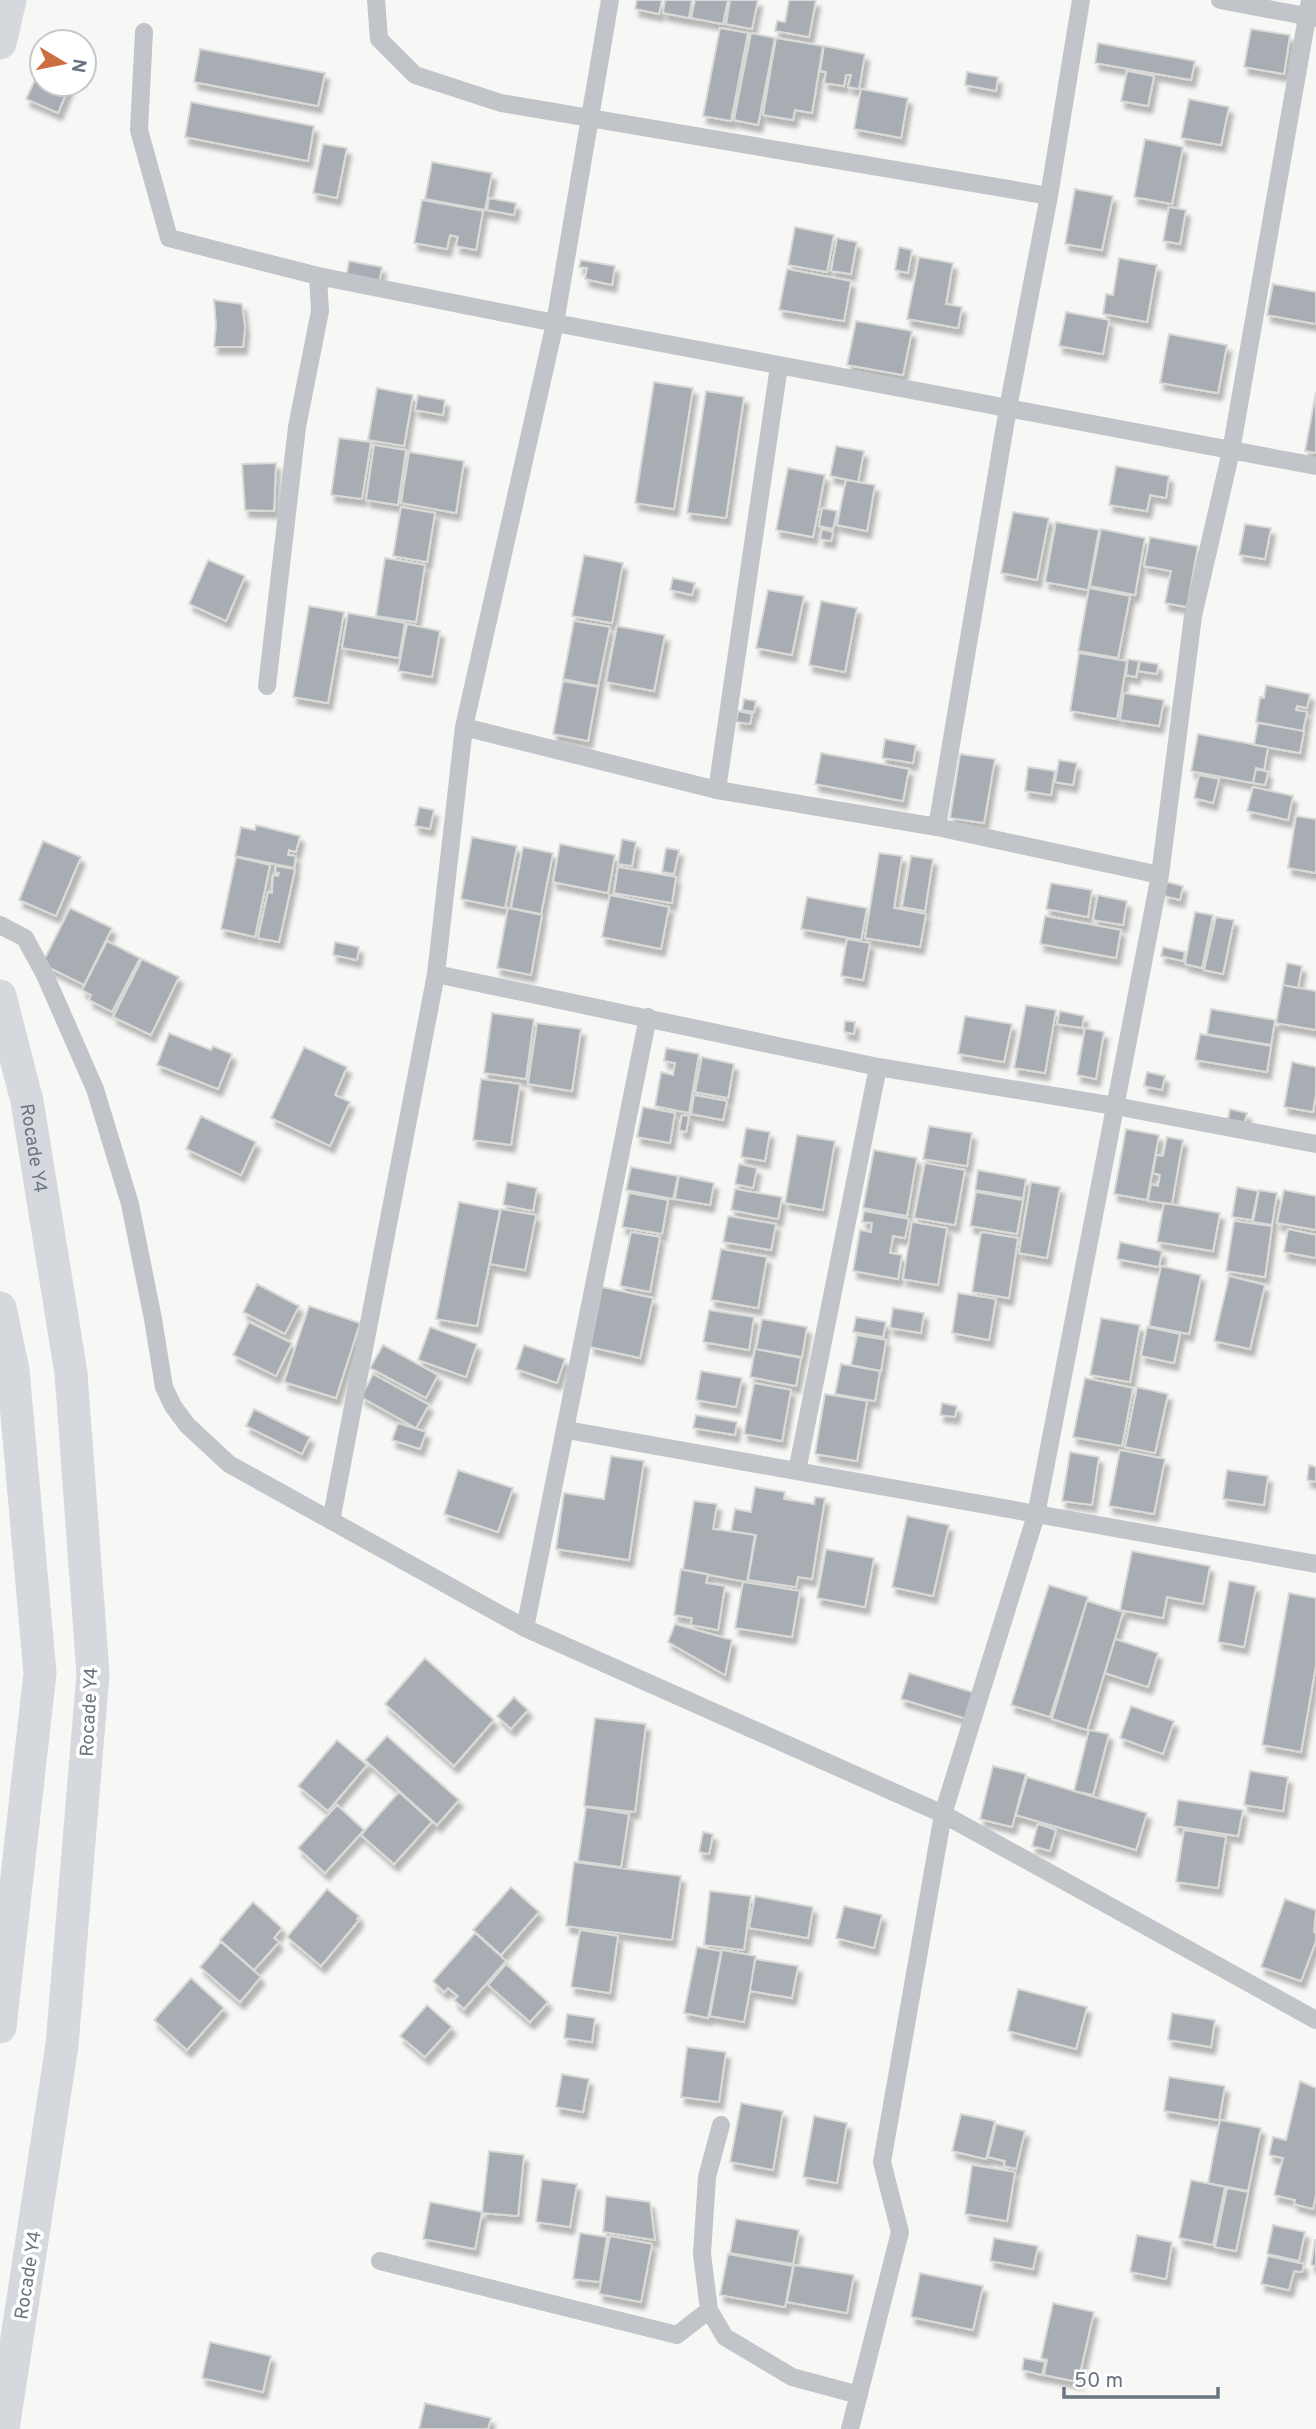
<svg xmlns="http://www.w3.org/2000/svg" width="1316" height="2429" font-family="Overpass,sans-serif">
  <defs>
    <filter id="shadow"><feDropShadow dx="4" dy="7" stdDeviation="2" flood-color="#0004"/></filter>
  </defs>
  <rect width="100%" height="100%" fill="#f7f7f5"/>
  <path fill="#a7adb3" stroke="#d9d9d7" stroke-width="2" filter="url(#shadow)" d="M637,0h25l-3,14 -24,-5z
    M665,0h27l-3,18 -26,-5z
    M695,0h33l-5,24 -32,-6z
    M730,0h28l-6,29 -26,-5z
    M789,0h27l-7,37 -34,-6 2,-10 8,1z
    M720,28l28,5 -17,88 -28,-5z
    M1251,29l39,6 -6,39 -40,-7z
    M751,33l24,5 -17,87 -24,-5z
    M776,38l47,8 -11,67 -17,-3 -2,10 -30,-5z
    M1098,43l97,18 -4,19 -96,-17z
    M824,46l41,8 -6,35 -11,-2 3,-12h-5l-2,11 -20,-3 2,-11 -6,-1z
    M200,49l125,24 -7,33 -124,-24z
    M42,65v19h28l-12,29 -32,-14z
    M1127,71l27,5 -6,30 -27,-5z
    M967,72l31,5 -2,14 -31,-6z
    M861,89l47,9 -7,40 -47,-9z
    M1189,99l40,8 -8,38 -40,-7z
    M191,102l123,24 -6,35 -123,-24z
    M1145,139l38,8 -11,57 -38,-7z
    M323,144l24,4 -10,50 -24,-5z
    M432,162l60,11 -7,37 -60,-11z
    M1075,189l38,7 -11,54 -37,-6z
    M489,198l27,5 -2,12 -27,-5z
    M422,200l61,11 -7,39 -20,-4 2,-9 -8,-2 -3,14 -33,-6z
    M1169,207l17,3 -6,34 -17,-3z
    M795,227l39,8 -7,37 -39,-7z
    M837,238l20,4 -6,32 -20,-3z
    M899,247l13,3 -4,23 -13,-3z
    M919,257l34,6 -7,41 16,3 -4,21 -51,-9z
    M1119,258l38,7 -10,57 -44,-8 3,-20 7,1z
    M581,260l34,6 -3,19 -27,-6 2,-11 -8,-1z
    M349,261l33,6 -3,17 -33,-6z
    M787,269l64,12 -7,40 -65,-11z
    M1273,284l43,8v32l-49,-9z
    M214,300l28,4 3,24 -2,19h-29l2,-22z
    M1066,312l43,8 -6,34 -44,-8z
    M856,321l56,10 -9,44 -56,-10z
    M1169,334l58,11 -9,48 -58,-10z
    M654,382l39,6 -19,121 -39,-6z
    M377,388l36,7 -9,51 -36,-6z
    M706,391l38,6 -18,121 -39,-5z
    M1316,392v61l-11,-2z
    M418,395l27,5 -2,15 -28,-5z
    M339,438l32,4 -9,57 -31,-4z
    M374,445l32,5 -8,55 -32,-5z
    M836,446l28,5 -6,31 -28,-6z
    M409,452l55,9 -8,52 -55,-10z
    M276,463l-2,48 -29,-1 -3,-46z
    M1116,466l53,10 -3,22 -16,-3 -3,16 -38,-6z
    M788,468l37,7 -12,62 -37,-7z
    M846,480l29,5 -8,46 -30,-6z
    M401,507l34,6 -8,49 -34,-6z
    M822,508l15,3 -4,18 -14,-3z
    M1013,512l36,6 -12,62 -36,-7z
    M1056,522l43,8 -11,60 -43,-8z
    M1245,524l26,4 -6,31 -26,-4z
    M822,529l11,3 -2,9 -11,-2z
    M1101,529l44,9 -10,57 -45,-9z
    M1150,537l48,9 -11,61 -22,-4 6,-32 -27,-5z
    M584,555l39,8 -11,60 -40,-7z
    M385,558l40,7 -9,57 -40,-6z
    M208,560l37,16 -19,45 -37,-17z
    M673,578l22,5 -3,12 -22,-5z
    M1089,588l41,8 -12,62 -40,-7z
    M768,590l36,6 -12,59 -36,-7z
    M821,601l36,7 -12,64 -36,-7z
    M309,606l35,6 -16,91 -35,-6z
    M348,613l57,10 -6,35 -57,-10z
    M574,621l36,6 -12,59 -35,-7z
    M407,624l33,7 -8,46 -34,-6z
    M617,626l48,9 -11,56 -48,-9z
    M1079,653l48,8 -10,58 -47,-8z
    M1128,659l11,2 -3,16 -10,-2z
    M1140,661l18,3 -1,10 -19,-3z
    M563,681l35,6 -10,54 -35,-7z
    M1266,685l44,9 -3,14 -10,-2 -1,4 11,2 -4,19 -47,-9 4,-25 4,1z
    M1124,693l40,7 -5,26 -39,-6z
    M744,699l12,2 -2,11 -12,-2z
    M738,711l14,3 -2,10 -14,-2z
    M1258,723l46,8 -4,22 -46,-8z
    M1198,734l70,13 -4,23 -8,-2 -3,15 -62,-12z
    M885,739l31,6 -3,18 -31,-5z
    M821,753l88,16 -6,32 -88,-17z
    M960,754l35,5 -11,64 -34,-5z
    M1059,760l18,3 -4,22 -18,-3z
    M1028,767l27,4 -4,24 -26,-4z
    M1256,769l12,3 -3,13 -12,-2z
    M1199,775l20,4 -6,24 -19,-5z
    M1253,787l40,9 -5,24 -41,-9z
    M419,807l15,3 -4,19 -15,-3z
    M1296,816l20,3v54l-28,-5z
    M256,825l44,11 -4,16 -7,-2 -1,5 8,1 -2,12 -59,-12 6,-29 14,3z
    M472,837l45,9 -12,62 -44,-9z
    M622,839l14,3 -4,24 -14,-2z
    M43,841l38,16 -25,59 -37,-16z
    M560,844l55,11 -7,38 -55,-11z
    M523,847l30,6 -12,61 -30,-6z
    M666,848l13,2 -5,24 -12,-2z
    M879,853l23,3 -8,52 32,6 -6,33 -55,-9z
    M911,856l22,3 -8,52 -23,-4z
    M236,857l34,8 -15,72 -34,-8z
    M276,866l19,3 -16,73 -21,-4 10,-46 4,1 1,-18 5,1 1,-3 -4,-1z
    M618,867l58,10 -4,26 -58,-10z
    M1167,882l16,4 -3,14 -16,-4z
    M1051,883l41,7 -4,27 -42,-8z
    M610,895l59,12 -8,42 -59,-12z
    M1098,895l29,6 -4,24 -30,-5z
    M807,897l60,11 -6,32 -60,-11z
    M70,908l42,20 -28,57 -42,-21z
    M508,908l34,7 -11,60 -34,-7z
    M1195,912l18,3 -11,53 -17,-4z
    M1045,916l76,14 -5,28 -76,-14z
    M1216,917l18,3 -11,54 -19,-4z
    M847,939l23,4 -7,37 -22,-4z
    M107,941l33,17 -28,54 -23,-12 2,-5 -9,-5z
    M335,942l24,5 -2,13 -24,-5z
    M1163,947l22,5 -2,9 -22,-5z
    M142,959l37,18 -28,58 -38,-18z
    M1287,963l15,3 -4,22 -15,-3z
    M1283,985l33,6v39l-40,-7z
    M1026,1005l30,5 -11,63 -31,-5z
    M1211,1009l64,11 -4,25 -64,-11z
    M1060,1011l24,5 -2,12 -25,-4z
    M492,1013l42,6 -8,60 -42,-6z
    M965,1016l47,8 -8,38 -46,-8z
    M845,1021l10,1 -1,12 -10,-2z
    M537,1023l44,6 -9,62 -44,-7z
    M1085,1028l19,4 -8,47 -19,-4z
    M169,1033l42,17 2,-4 19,8 -14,35 -61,-24z
    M1200,1034l71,12 -4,26 -72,-12z
    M304,1047l43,20 -12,28 15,7 -20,44 -59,-28z
    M666,1048l33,6 -10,59 -34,-7 6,-34 12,3 2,-12 -11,-2z
    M702,1057l32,7 -6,34 -33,-6z
    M1292,1062l24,5v26l-3,19 -29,-5z
    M1147,1072l18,4 -3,14 -18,-4z
    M481,1079l39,5 -9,61 -38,-5z
    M694,1095l33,6 -4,19 -32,-6z
    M643,1107l32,6 -5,30 -33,-6z
    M1230,1109l17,4 -3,13 -17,-3z
    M682,1115l7,1 -3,16 -7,-2z
    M201,1116l55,26 -15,33 -55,-26z
    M929,1126l43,7 -5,33 -44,-7z
    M746,1128l24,4 -5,29 -24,-4z
    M1126,1129l33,6 -12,65 -33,-6z
    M797,1135l38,6 -12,69 -38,-7z
    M1167,1137l16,3 -11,64 -24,-3 3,-17 7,2 2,-11 -7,-2 3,-18 7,1z
    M874,1150l43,8 -10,58 -44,-8z
    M925,1163l40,7 -10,55 -41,-7z
    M739,1164l18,4 -4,20 -18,-4z
    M631,1167l47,9 -5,23 -47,-9z
    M978,1170l48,9 -3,19 -48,-8z
    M679,1176l35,7 -4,22 -35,-6z
    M507,1182l30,6 -4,23 -30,-6z
    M1031,1182l29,5 -13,71 -28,-5z
    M1237,1187l21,4 -6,29 -20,-3z
    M735,1189l47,8 -4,22 -47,-9z
    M1259,1190l18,3 -5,32 -19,-3z
    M1284,1190l32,6v34l-39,-7z
    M976,1192l47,8 -6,34 -47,-8z
    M629,1193l39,7 -6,34 -40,-7z
    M459,1202l41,8 -23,116 -41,-7z
    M1164,1203l56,10 -7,38 -56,-9z
    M501,1209l35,6 -11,55 -35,-6z
    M864,1211l45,8 -4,19 -12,-2 -3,17 12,2 -4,24 -45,-8 7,-41 11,2 1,-9 -10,-1z
    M728,1216l48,8 -5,26 -48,-8z
    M1234,1221l38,5 -7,51 -39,-6z
    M912,1222l35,6 -9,57 -35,-6z
    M1288,1229l28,6v23l-32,-6z
    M631,1232l29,5 -10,55 -30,-6z
    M981,1232l37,6 -9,60 -37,-6z
    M1120,1242l42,9 -3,16 -42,-8z
    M721,1249l46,8 -9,51 -47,-8z
    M1161,1266l40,9 -12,59 -40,-8z
    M1229,1276l36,9 -15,64 -36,-8z
    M257,1284l42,22 -14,28 -42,-22z
    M602,1287l51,11 -13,60 -50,-11z
    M958,1293l38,6 -7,41 -37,-7z
    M309,1306l51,17 -24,75 -52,-16z
    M893,1308l31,5 -3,20 -31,-5z
    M709,1310l45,7 -5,33 -46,-8z
    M856,1317l30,5 -3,15 -30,-5z
    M1101,1318l39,7 -10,57 -40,-7z
    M762,1319l45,8 -5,30 -46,-8z
    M249,1322l43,21 -16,33 -43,-21z
    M430,1327l47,17 -11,33 -48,-17z
    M1147,1327l33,7 -6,29 -33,-7z
    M857,1335l29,5 -5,31 -30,-6z
    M383,1345l55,30 -12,23 -56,-30z
    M524,1345l41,14 -8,24 -41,-14z
    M755,1349l46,9 -5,28 -46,-9z
    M841,1364l39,7 -5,30 -40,-7z
    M701,1371l41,7 -6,29 -40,-7z
    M373,1374l56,31 -13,23 -55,-31z
    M1085,1378l48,10 -11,58 -49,-9z
    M754,1383l37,7 -9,51 -38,-7z
    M1137,1387l31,7 -13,59 -30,-6z
    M825,1394l42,7 -10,60 -42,-7z
    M942,1403l15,3 -2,11 -15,-2z
    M254,1409l56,28 -8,17 -56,-28z
    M696,1415l41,7 -2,13 -42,-7z
    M398,1423l28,9 -6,17 -28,-9z
    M1120,1450l45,9 -11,55 -45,-8z
    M1070,1452l29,5 -7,48 -30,-4z
    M611,1456l33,5 -15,99 -73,-11 8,-56 40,6z
    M1309,1465l7,2v15l-9,-2z
    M458,1470l55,18 -15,44 -54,-18z
    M1227,1470l41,6 -4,29 -41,-6z
    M755,1487l30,5 -1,7 30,5 1,-7 10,1 -13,81 -14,-2 -2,10 -48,-7 8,-45 -25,-4 4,-22 16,3z
    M694,1501l23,3 -4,25 42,6 -8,47 -64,-12z
    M907,1516l42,9 -16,71 -41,-9z
    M826,1549l48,9 -9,49 -48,-9z
    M1132,1551l78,15 -7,38 -36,-7 -4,21 -43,-8z
    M681,1569l27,5 -2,9 19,3 -7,44 -27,-5 1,-7 -18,-3z
    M1229,1581l27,5 -12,61 -26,-5z
    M743,1582l57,9 -8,46 -57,-9z
    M1049,1585l39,12 -38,120 -39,-12z
    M1289,1593l27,5v67l-15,87 -39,-7z
    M1087,1601l36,11 -36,118 -35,-11z
    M675,1624l57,16 -7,35 -57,-33z
    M1115,1639l43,14 -10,34 -43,-14z
    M425,1658l69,62 -40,46 -69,-62z
    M909,1673l66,20 -8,26 -66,-20z
    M514,1697l14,13 -17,19 -14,-13z
    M1131,1706l43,15 -11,33 -43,-16z
    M595,1718l51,6 -11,88 -51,-6z
    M1089,1730l20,4 -16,61 -19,-4z
    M387,1736l72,64 -22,25 -72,-65z
    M337,1740l30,25 -39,46 -30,-25z
    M993,1766l33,8 -14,53 -32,-8z
    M1250,1771l38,6 -5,34 -39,-6z
    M1027,1777l120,36 -11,37 -120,-35z
    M399,1792l33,30 -38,42 -33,-29z
    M1178,1800l65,10 -5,26 -64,-10z
    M337,1805l27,25 -39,43 -27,-25z
    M586,1807l43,7 -8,53 -43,-6z
    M1038,1824l18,6 -6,21 -18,-5z
    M1184,1830l42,7 -8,51 -42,-6z
    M703,1832l10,2 -4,20 -10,-2z
    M574,1862l107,14 -9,64 -106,-14z
    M511,1887l28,25 -38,43 -28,-25z
    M327,1889l32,27 -2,3 2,1 -38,46 -34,-29z
    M710,1891l41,5 -7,54 -40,-5z
    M755,1896l58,11 -5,31 -59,-10z
    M1285,1899l31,11 -2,22 2,1v8l-15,40 -40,-14z
    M253,1902l29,26 -8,10 5,4 -25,28 -34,-30z
    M844,1906l38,9 -8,33 -38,-10z
    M580,1930l38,6 -8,57 -39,-6z
    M475,1933l31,28 -42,48 -10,-9 4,-4 -10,-8 -4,4 -11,-11z
    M221,1942l40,35 -21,25 -40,-35z
    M697,1947l24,4 -13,67 -24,-5z
    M722,1950l34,6 -12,66 -34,-6z
    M755,1959l43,7 -6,32 -42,-7z
    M506,1964l42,38 -18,20 -42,-37z
    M191,1978l33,30 -37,42 -33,-30z
    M1018,1989l69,18 -11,42 -68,-18z
    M427,2005l25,22 -27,30 -25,-21z
    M1172,2013l43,7 -4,27 -43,-7z
    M567,2014l28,4 -3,24 -28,-4z
    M687,2047l39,5 -7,50 -38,-5z
    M562,2074l27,5 -6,33 -27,-5z
    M1169,2077l56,9 -6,34 -55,-9z
    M1300,2081l16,7v107l-3,14 -19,-5 1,-4 -21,-5 9,-37 -14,-3 4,-18 13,3z
    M741,2103l42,8 -10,59 -43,-8z
    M961,2114l34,7 -9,38 -34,-8z
    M814,2116l33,7 -10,60 -34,-6z
    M1220,2120l41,8 -13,63 -40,-8z
    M996,2124l29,7 -9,38 -12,-3 1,-5 -17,-4z
    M489,2151l35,4 -6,61 -36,-3z
    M972,2165l43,7 -8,49 -42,-7z
    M542,2179l35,5 -7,43 -34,-5z
    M1191,2180l34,7 -12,58 -34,-7z
    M1227,2188l21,4 -12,59 -21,-4z
    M606,2196l44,6 5,38 -52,-8z
    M430,2202l52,10 -7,37 -52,-10z
    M736,2219l63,11 -6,34 -63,-11z
    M1273,2225l32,7 -6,29 -32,-7z
    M580,2233l27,4 -7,45 -27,-3z
    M1137,2235l35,7 -6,37 -36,-7z
    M610,2236l42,8 -11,58 -42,-8z
    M994,2238l44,8 -5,23 -43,-8z
    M1315,2240h1v26l-5,-1z
    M728,2254l65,12 -8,41 -65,-12z
    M1268,2256l36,8 -2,8 -8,-1 -5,19 -28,-6z
    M794,2265l60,10 -7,38 -60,-11z
    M920,2273l63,13 -10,44 -62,-13z
    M1053,2303l41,9 -16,70 -34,-7 3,-15 -6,-2z
    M210,2342l61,14 -8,36 -61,-14z
    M1024,2358l21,4 -3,13 -20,-5z
    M425,2403l66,15 -3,11h-69z"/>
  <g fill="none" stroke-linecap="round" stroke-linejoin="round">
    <path stroke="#c1c4c8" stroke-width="18" d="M376,0l3,39 36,36 86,28 548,93
      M1220,0l96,18
      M144,32l-5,98 30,108 149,38 237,47 761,143
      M267,686l30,-259 23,-116 -2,-35
      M464,727l253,63 220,37 223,48
      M717,790l62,-424
      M937,827l71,-419 41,-212 32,-196
      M0,925l25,13 20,37 50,114 35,115 23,115 11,68 9,19 14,19 42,39 296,164 418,186 373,206
      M436,974l442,93 237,39 201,38
      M567,1430l749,134
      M797,1471l81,-404
      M331,1521l105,-547 28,-247 91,-404 55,-323
      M525,1628l123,-611
      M721,2125l-14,52 -5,77 7,56 16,27 67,40 67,18
      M380,2261l297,74 32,-25
      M850,2429l50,-197 -18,-70 61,-348 93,-299 124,-640 33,-259 38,-165 79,-451"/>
    <g stroke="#d5d8dc" stroke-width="33">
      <path d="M0,43l10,-43"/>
      <path id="s1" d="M0,996l27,105 44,272 22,301 -31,371 -59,384"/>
      <path d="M0,1308l13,62 27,303 -40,354"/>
    </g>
  </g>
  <g text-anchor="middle" stroke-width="7" stroke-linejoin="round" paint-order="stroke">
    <g font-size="19" fill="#6a7582" stroke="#fff">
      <text dy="7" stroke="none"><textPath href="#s1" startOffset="156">Rocade Y4</textPath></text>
      <text transform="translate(88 1712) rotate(-87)" y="7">Rocade Y4</text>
      <text transform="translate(27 2275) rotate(-81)" y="7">Rocade Y4</text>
    </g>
  </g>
  <g transform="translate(63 63) rotate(100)"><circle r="33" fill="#ffffff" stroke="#c3c8cd" stroke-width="2"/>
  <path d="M0-5L12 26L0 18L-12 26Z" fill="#cc6e40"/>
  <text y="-10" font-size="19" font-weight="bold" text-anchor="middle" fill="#6a7582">N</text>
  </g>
  <path d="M1064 2387v10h154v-10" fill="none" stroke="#6a7582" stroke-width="3.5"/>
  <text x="1074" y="2387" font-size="21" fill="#6a7582" stroke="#ffffff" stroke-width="5" paint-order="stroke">50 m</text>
</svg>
